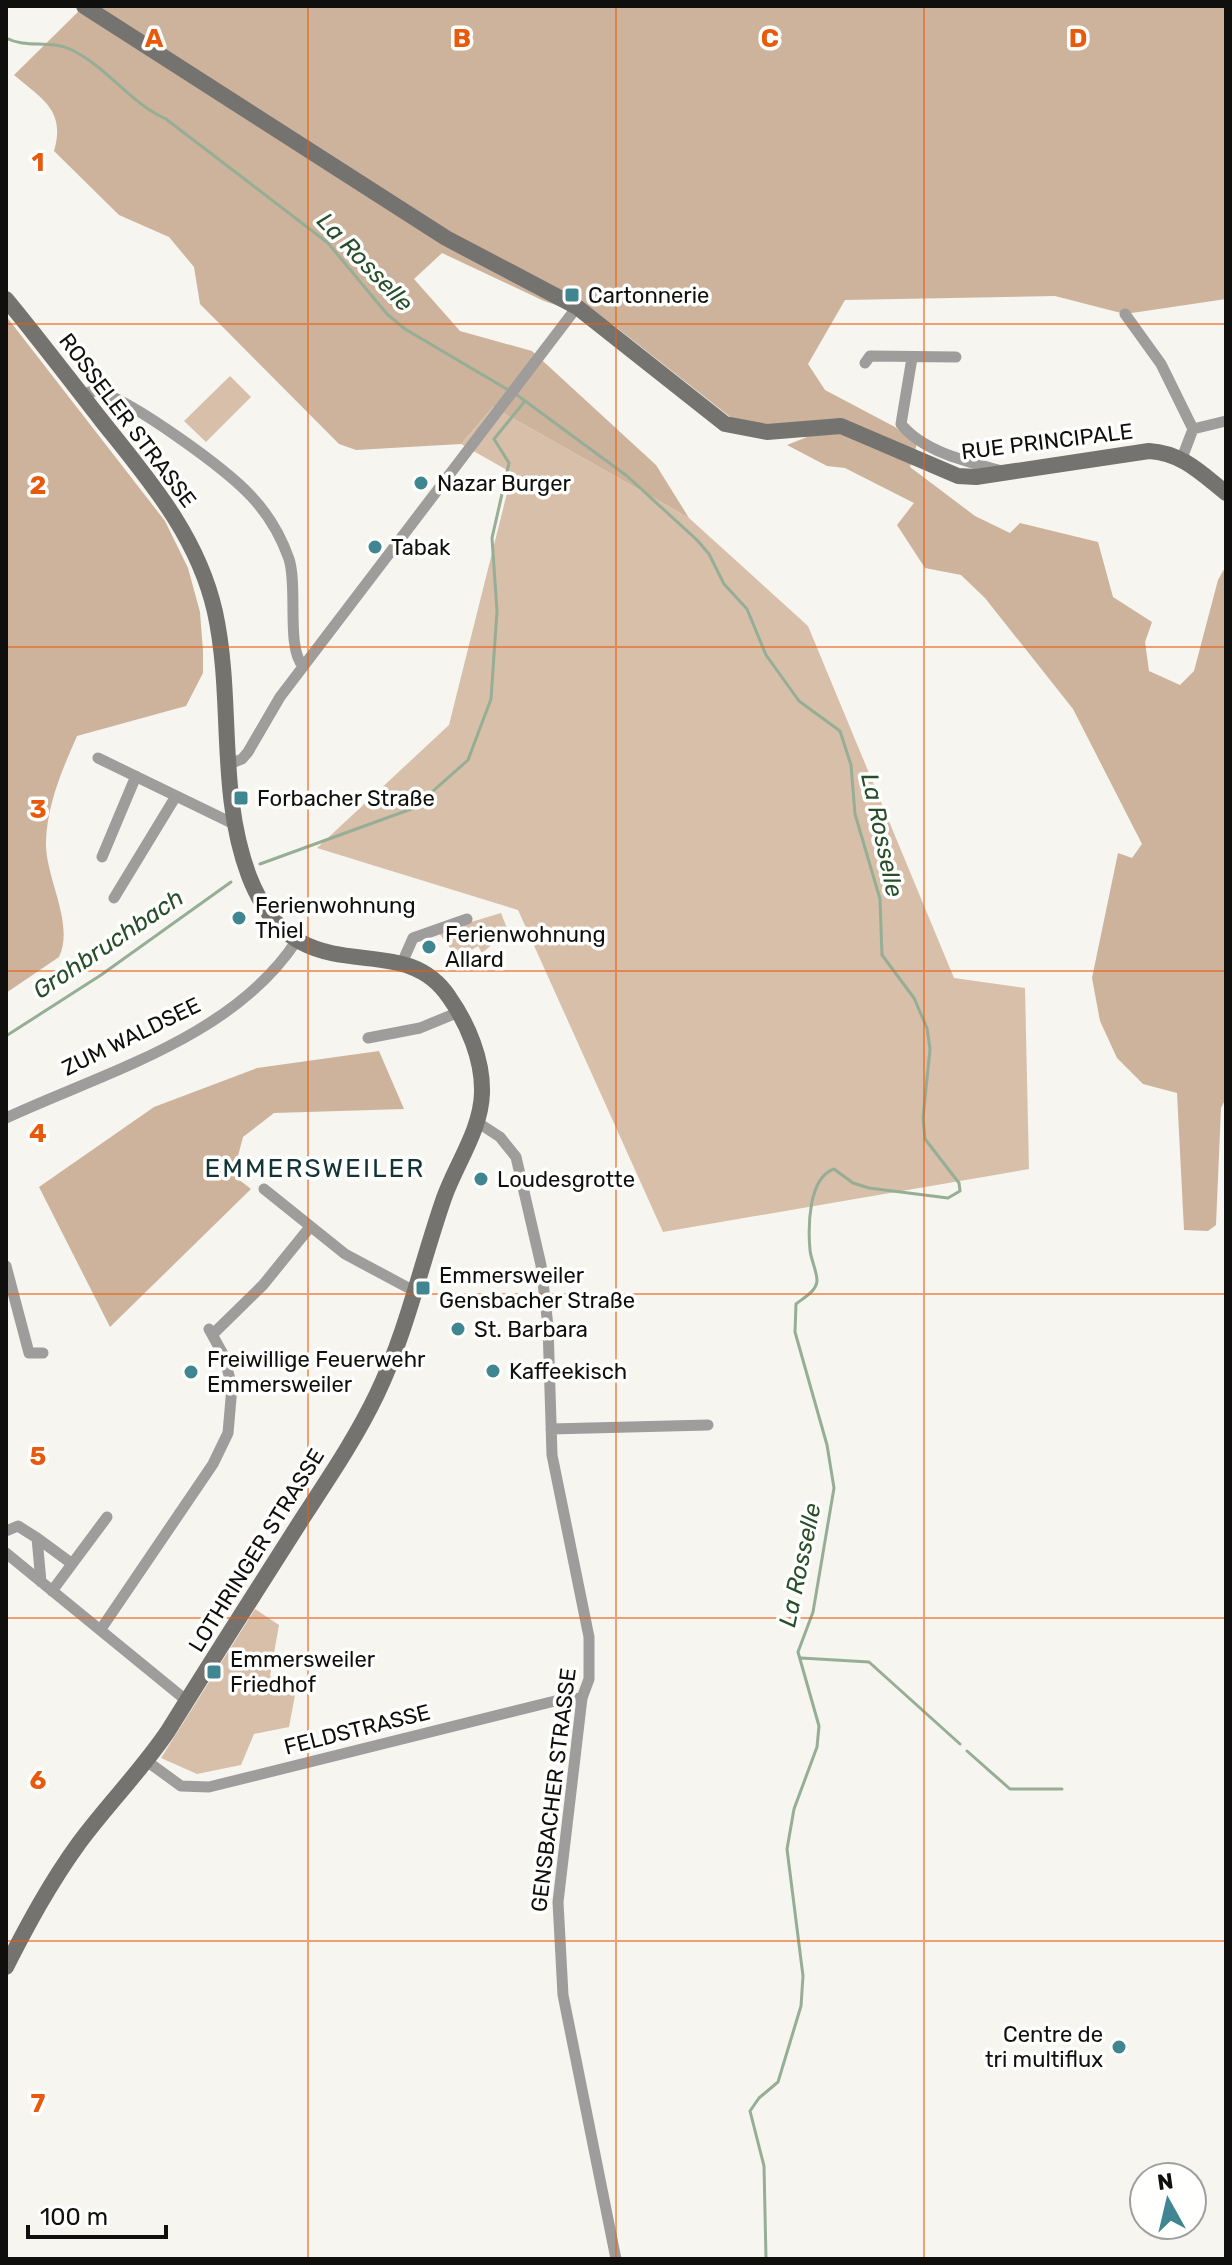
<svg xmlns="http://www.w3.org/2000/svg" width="1232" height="2265" font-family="Rubik,sans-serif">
  <rect width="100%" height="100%" fill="#f6f5ef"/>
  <path fill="#d8bfa9" d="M230,376l21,21 -45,45 -22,-21z
    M493,407l196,111 119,108 146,352 71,10 4,181 -366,63 -145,-322 -201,-62 132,-123 63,-252 -51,-29z
    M501,913l7,18 -26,22 -4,-7 -20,12 -20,-26z
    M255,1609l24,16 -9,51 26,14 -7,37 -35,7 -13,31 -44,9 -36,-16z"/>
  <path fill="#cdb39c" d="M84,6h1142v293l-101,15 -70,-18 -210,4 -37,64 17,26 70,37 22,17 -7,23 65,49 35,17 10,-10 78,19 15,55 39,25 -7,20 4,29 31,14 14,-14 24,-91 8,-14v532l-5,10 -5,117 -8,6 -24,-1 -7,-137 -34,-9 -26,-26 -17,-37 -8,-43 26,-125 14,5 10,-14 -69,-135 -88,-111 -24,-23 -36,-7 -28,-43 17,-22 -69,-35 -18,-2 -40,-21 20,-8 -73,-17 -122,-96 -68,-23 -102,-48 -28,26 46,52 72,20 124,114 33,53 -196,-111 -32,37 -105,6 -17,-6 -139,-140 -6,-37 -25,-30 -50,-22 -65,-64c12,-41 -12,-52 -40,-76z
    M6,316l159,205 23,47 12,44 3,39v22l-17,33 -109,30c-15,34 -30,69 -31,106 -1,36 29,81 13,115l-53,36z
    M379,1051l25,58 -130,4 -31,24 -10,38 18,14 -141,138 -71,-140 115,-80 103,-39z"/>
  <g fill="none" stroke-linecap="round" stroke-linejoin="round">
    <path stroke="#95ae95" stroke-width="3" d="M6,38c21,11 44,1 66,12 36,18 58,53 94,69l162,124 59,71 18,15 105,62
      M517,395l110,81 70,64 12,14 15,30 23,25 19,46 33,46 41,30 11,34 4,49 25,85 2,56 32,43 13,30 3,21 -7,69 2,21 34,44 1,8 -12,7 -79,-10 -16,-5 -19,-14c-26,9 -26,58 -24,81 1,10 7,21 7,31 -1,11 -14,17 -21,23l-1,28 32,113 7,43 -21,124 -15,40 21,74 -2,21 -23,62 -7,40 16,127 -2,30 -23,76 -19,16 -9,13 14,55 2,93
      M260,864l154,-56 54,-48 23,-61 6,-88 -5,-73 17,-75 -15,-24 31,-38
      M6,1036l95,-61 130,-93
      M801,1658l68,4 91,82
      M967,1751l43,38h52"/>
    <path stroke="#9e9d9b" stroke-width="11" d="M1125,314l36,50 32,65
      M912,358l-11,66c22,28 68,38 101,47
      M865,363l5,-7 86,1
      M82,395c6,-3 11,-5 18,-3 35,11 125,76 151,104 17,18 30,40 38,63 9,28 -3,89 14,107
      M1182,458l11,-29 33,-8
      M98,758l136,66
      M227,765l15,-6 6,-7 32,-55 297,-390
      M102,857l34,-81
      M114,898l62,-102
      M402,963l11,-25 54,-19
      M368,1038l52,-10 39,-16
      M6,1118c99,-46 228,-81 291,-178
      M477,1122l23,15 16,20 25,108 7,61 4,129 37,182v42l-7,19 -24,204 5,93 53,264
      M264,1189l81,65 71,38
      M6,1266l23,87h14
      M213,1334l50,-49 47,-58
      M551,1429l157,-4
      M6,1531l12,-5 19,12 4,44
      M37,1538l34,25
      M6,1553l181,148
      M52,1591l55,-74
      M101,1629l112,-165 15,-31 4,-46 -8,-31 -15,-27
      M148,1762l33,24 28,1 350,-87 23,-2"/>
    <path stroke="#757370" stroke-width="16" d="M84,6l362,232 131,69 148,117 42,8 74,-6 117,50 18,1 173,-26c33,2 52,22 77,42
      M6,299c33,40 64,81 96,122 47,59 96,115 113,191 19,87 2,179 34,264 49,127 150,46 200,121 19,27 34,63 33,96 -1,37 -26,71 -38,105 -23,66 -37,133 -67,196 -21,44 -49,85 -75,125 -45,71 -90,141 -134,212 -27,40 -61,74 -89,112 -29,40 -51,81 -73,124"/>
  </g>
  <path fill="none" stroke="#e8590c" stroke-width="2" stroke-opacity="0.55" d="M308,6v2253M616,6v2253M924,6v2253M6,324h1220M6,647h1220M6,971h1220M6,1294h1220M6,1618h1220M6,1941h1220"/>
  <g fill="#3f8690" stroke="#fffffe" stroke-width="3">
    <rect x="564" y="287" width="16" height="16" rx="4"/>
    <circle cx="421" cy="483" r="8"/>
    <circle cx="375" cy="547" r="8"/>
    <rect x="233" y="790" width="16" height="16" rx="4"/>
    <circle cx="239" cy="918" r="8"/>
    <circle cx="429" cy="947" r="8"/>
    <circle cx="481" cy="1179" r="8"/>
    <rect x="415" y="1280" width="16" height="16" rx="4"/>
    <circle cx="458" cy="1329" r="8"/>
    <circle cx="493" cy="1371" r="8"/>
    <circle cx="191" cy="1372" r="8"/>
    <rect x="206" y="1664" width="16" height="16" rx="4"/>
    <circle cx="1119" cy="2047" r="8"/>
  </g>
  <g text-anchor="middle" stroke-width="7" stroke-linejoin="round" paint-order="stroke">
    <g font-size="22" fill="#0f0f0d" stroke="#fffffe" text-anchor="start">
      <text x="588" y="303">Cartonnerie</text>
      <text x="437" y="491">Nazar Burger</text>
      <text x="391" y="555">Tabak</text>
      <text x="257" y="806">Forbacher Straße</text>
      <text x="255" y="913">Ferienwohnung<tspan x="255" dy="25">Thiel</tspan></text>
      <text x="445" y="942">Ferienwohnung<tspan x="445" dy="25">Allard</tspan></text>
      <text x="497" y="1187">Loudesgrotte</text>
      <text x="439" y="1283">Emmersweiler<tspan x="439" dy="25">Gensbacher Straße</tspan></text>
      <text x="474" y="1337">St. Barbara</text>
      <text x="207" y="1367">Freiwillige Feuerwehr<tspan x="207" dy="25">Emmersweiler</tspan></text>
      <text x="509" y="1379">Kaffeekisch</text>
      <text x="230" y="1667">Emmersweiler<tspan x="230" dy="25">Friedhof</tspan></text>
      <text x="1103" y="2042" text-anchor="end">Centre de<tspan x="1103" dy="25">tri multiflux</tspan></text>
    </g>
    <g font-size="22" fill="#0f0f0d" stroke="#fffffe">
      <text transform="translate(128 420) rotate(53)" y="8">ROSSELER STRASSE</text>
      <text transform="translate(1047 441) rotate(-7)" y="8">RUE PRINCIPALE</text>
      <text transform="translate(131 1036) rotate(-26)" y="8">ZUM WALDSEE</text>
      <text transform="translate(256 1550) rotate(-58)" y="8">LOTHRINGER STRASSE</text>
      <text transform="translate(357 1729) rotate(-14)" y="8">FELDSTRASSE</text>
      <text transform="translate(553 1790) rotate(-83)" y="8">GENSBACHER STRASSE</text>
    </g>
    <g font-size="24" font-style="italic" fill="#274e2a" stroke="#fffffe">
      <text transform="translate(365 262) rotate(46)" y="8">La Rosselle</text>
      <text transform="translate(882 835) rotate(78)" y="8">La Rosselle</text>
      <text transform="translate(108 944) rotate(-34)" y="8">Grohbruchbach</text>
      <text transform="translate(800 1565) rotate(-78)" y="8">La Rosselle</text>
    </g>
    <g font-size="26" letter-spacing="2" fill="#133539" stroke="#fffffe">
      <text x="315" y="1177">EMMERSWEILER</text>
    </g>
  </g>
  <g font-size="26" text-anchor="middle" font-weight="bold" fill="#e8590c" stroke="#fffffe" stroke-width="7" stroke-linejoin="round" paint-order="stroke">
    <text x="154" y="47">A</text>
    <text x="462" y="47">B</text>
    <text x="770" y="47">C</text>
    <text x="1078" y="47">D</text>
    <text x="38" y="171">1</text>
    <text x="38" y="494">2</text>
    <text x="38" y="818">3</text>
    <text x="38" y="1142">4</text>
    <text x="38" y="1465">5</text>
    <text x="38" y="1789">6</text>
    <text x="38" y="2112">7</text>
  </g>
  <rect width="1232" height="2265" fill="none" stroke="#0f0f0d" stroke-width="16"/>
  <g transform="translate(1168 2201) rotate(352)"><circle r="38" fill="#fffffe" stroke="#9f9f9e" stroke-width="2"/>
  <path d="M0-6L14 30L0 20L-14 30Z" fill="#3f8690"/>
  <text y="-12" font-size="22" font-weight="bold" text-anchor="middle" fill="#0f0f0d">N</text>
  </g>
  <path d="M28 2225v12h138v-12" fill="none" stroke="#0f0f0d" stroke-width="4"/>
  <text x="40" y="2225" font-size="24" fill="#0f0f0d" stroke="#fffffe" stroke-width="6" paint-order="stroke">100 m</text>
</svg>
